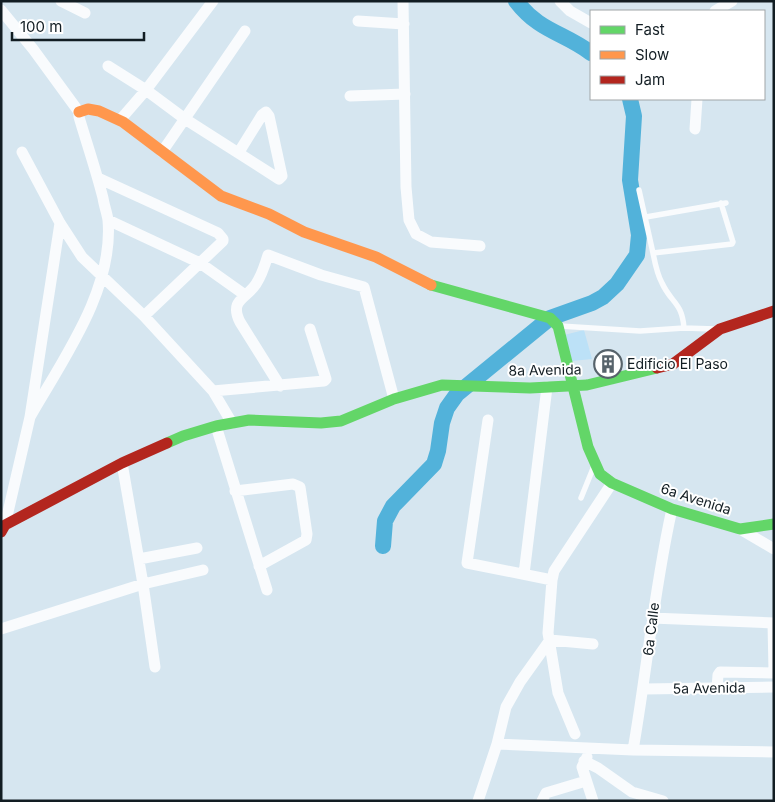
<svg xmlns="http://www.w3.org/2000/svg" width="775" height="802" font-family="Inter,sans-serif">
  <rect width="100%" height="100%" fill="#d6e6f0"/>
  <path fill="#bce1f7" d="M584,330l8,29 -20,2 -8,-26z"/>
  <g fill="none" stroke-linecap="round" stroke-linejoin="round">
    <path stroke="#52b2da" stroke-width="16" d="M516,1c24,31 47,31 75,52
      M383,546l2,-25 8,-15 41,-42 4,-13 4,-28 5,-15 10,-14 93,-76 42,-15 11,-6 14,-13 20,-29 2,-20 -9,-55 4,-64 -4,-17"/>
  </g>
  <path fill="#bad0dd" stroke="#b6c2ca" d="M610,357l3,12 -7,2 -3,-13z"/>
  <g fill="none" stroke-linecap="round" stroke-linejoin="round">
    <path stroke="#f9fbfd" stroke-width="5.5" d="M639,190l14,63
      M646,217l80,-14
      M560,326l80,5 44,-3 31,1
      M684,328c-2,-26 -13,-25 -22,-45 -5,-9 -7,-20 -9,-30l79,-9 1,-2 -12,-39
      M581,498l13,-32"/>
    <path stroke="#f9fbfd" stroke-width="11" d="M61,1l24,12
      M403,1l3,186 3,33 7,14 15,8 49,4
      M560,1l10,10 21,12
      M1,10l32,39 46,63v5c8,27 17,53 24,81 1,7 4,15 5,22 6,70 -45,139 -78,197
      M715,11l17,-10
      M358,21l46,3
      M108,66l38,24 39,29 94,60 3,-3 -13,-60 -3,-4 -4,3 -23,37
      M350,96l55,-2
      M120,120l26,-30 67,-89
      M695,129l2,-30
      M22,152l38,71 22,34 62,59 69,75 19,32
      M162,152l83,-121
      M98,178l120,55 5,6v2l-79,75
      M108,220l92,43 45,32
      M280,386l-40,-64c-11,-22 6,-23 16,-38 6,-9 9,-19 12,-29l53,20 43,12 30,112
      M213,391l111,-10 2,-2 -16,-50
      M488,420l-21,143 85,17
      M216,426l51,164
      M122,463l21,121 12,83
      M235,491l58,-7 7,3 7,47 -1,6 -47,26
      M5,525l25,-108 30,-194
      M740,529l34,20
      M139,559l58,-11
      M524,574l23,-187
      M652,618l122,5
      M773,623l1,48
      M1,629l142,-45 60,-14
      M717,688l1,-13 2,-3 54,1
      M644,689l130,-2
      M575,734l-17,-41 -10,-60 4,-53 2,-9 58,-88
      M497,744l136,6 141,2
      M633,750c14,-80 21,-161 39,-241
      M587,757l-5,10 11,34
      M584,761l14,7 34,24 31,9
      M478,801l19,-57 9,-37 14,-25 30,-42 43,4
      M542,801l4,-8 40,-12"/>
    <path stroke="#63d668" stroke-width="11" d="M431,285l119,33 8,8 30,121 12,27 12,9 60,26 68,20 34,-5
      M167,443l16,-7 33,-10 33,-6 72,3 20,-2 53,-22 48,-14 88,3 57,-3 70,-17"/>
    <path stroke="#ff974d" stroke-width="11" d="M79,112l9,-3 11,2 24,11 98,74 48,18 35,18 72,25 55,28"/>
    <path stroke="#b3261e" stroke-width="11" d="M657,368l16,-4 47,-35 54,-18
      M1,532l4,-7 117,-62 45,-20"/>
  </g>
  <defs>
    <symbol id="building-ring" viewBox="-11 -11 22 22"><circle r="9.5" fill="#fff" stroke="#57636b" stroke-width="1.5"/><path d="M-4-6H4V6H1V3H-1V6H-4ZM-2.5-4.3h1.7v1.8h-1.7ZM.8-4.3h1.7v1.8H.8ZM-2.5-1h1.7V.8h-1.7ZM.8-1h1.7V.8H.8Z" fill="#57636b"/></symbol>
  </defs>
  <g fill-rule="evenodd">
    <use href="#building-ring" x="592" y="348" width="32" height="32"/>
  </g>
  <g text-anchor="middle" stroke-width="4" stroke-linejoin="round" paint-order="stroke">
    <g font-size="14" fill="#121d23" stroke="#fff" text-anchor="start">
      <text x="627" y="369">Edificio El Paso</text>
    </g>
    <g font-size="14" fill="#121d23" stroke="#fff">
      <text transform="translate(545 370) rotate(-1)" y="5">8a Avenida</text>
      <text transform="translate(696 499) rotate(18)" y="5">6a Avenida</text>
      <text transform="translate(651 629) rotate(-83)" y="5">6a Calle</text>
      <text transform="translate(709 688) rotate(-1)" y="5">5a Avenida</text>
    </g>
  </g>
  <rect width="775" height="802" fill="none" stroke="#121d23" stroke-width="5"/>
  <rect x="590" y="10" width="175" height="90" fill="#ffffff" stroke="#a0a5a7"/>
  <rect x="600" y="26" width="25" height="8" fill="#63d668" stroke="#a0a5a7"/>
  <text x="635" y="35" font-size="15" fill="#121d23">Fast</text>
  <rect x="600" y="51" width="25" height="8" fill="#ff974d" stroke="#a0a5a7"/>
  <text x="635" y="60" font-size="15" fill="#121d23">Slow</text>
  <rect x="600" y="76" width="25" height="8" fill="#b3261e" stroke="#a0a5a7"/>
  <text x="635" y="85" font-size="15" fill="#121d23">Jam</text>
  <path d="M12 32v8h132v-8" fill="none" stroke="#121d23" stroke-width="2.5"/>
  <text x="20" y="32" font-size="15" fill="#121d23" stroke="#ffffff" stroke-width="4" paint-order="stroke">100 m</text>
</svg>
